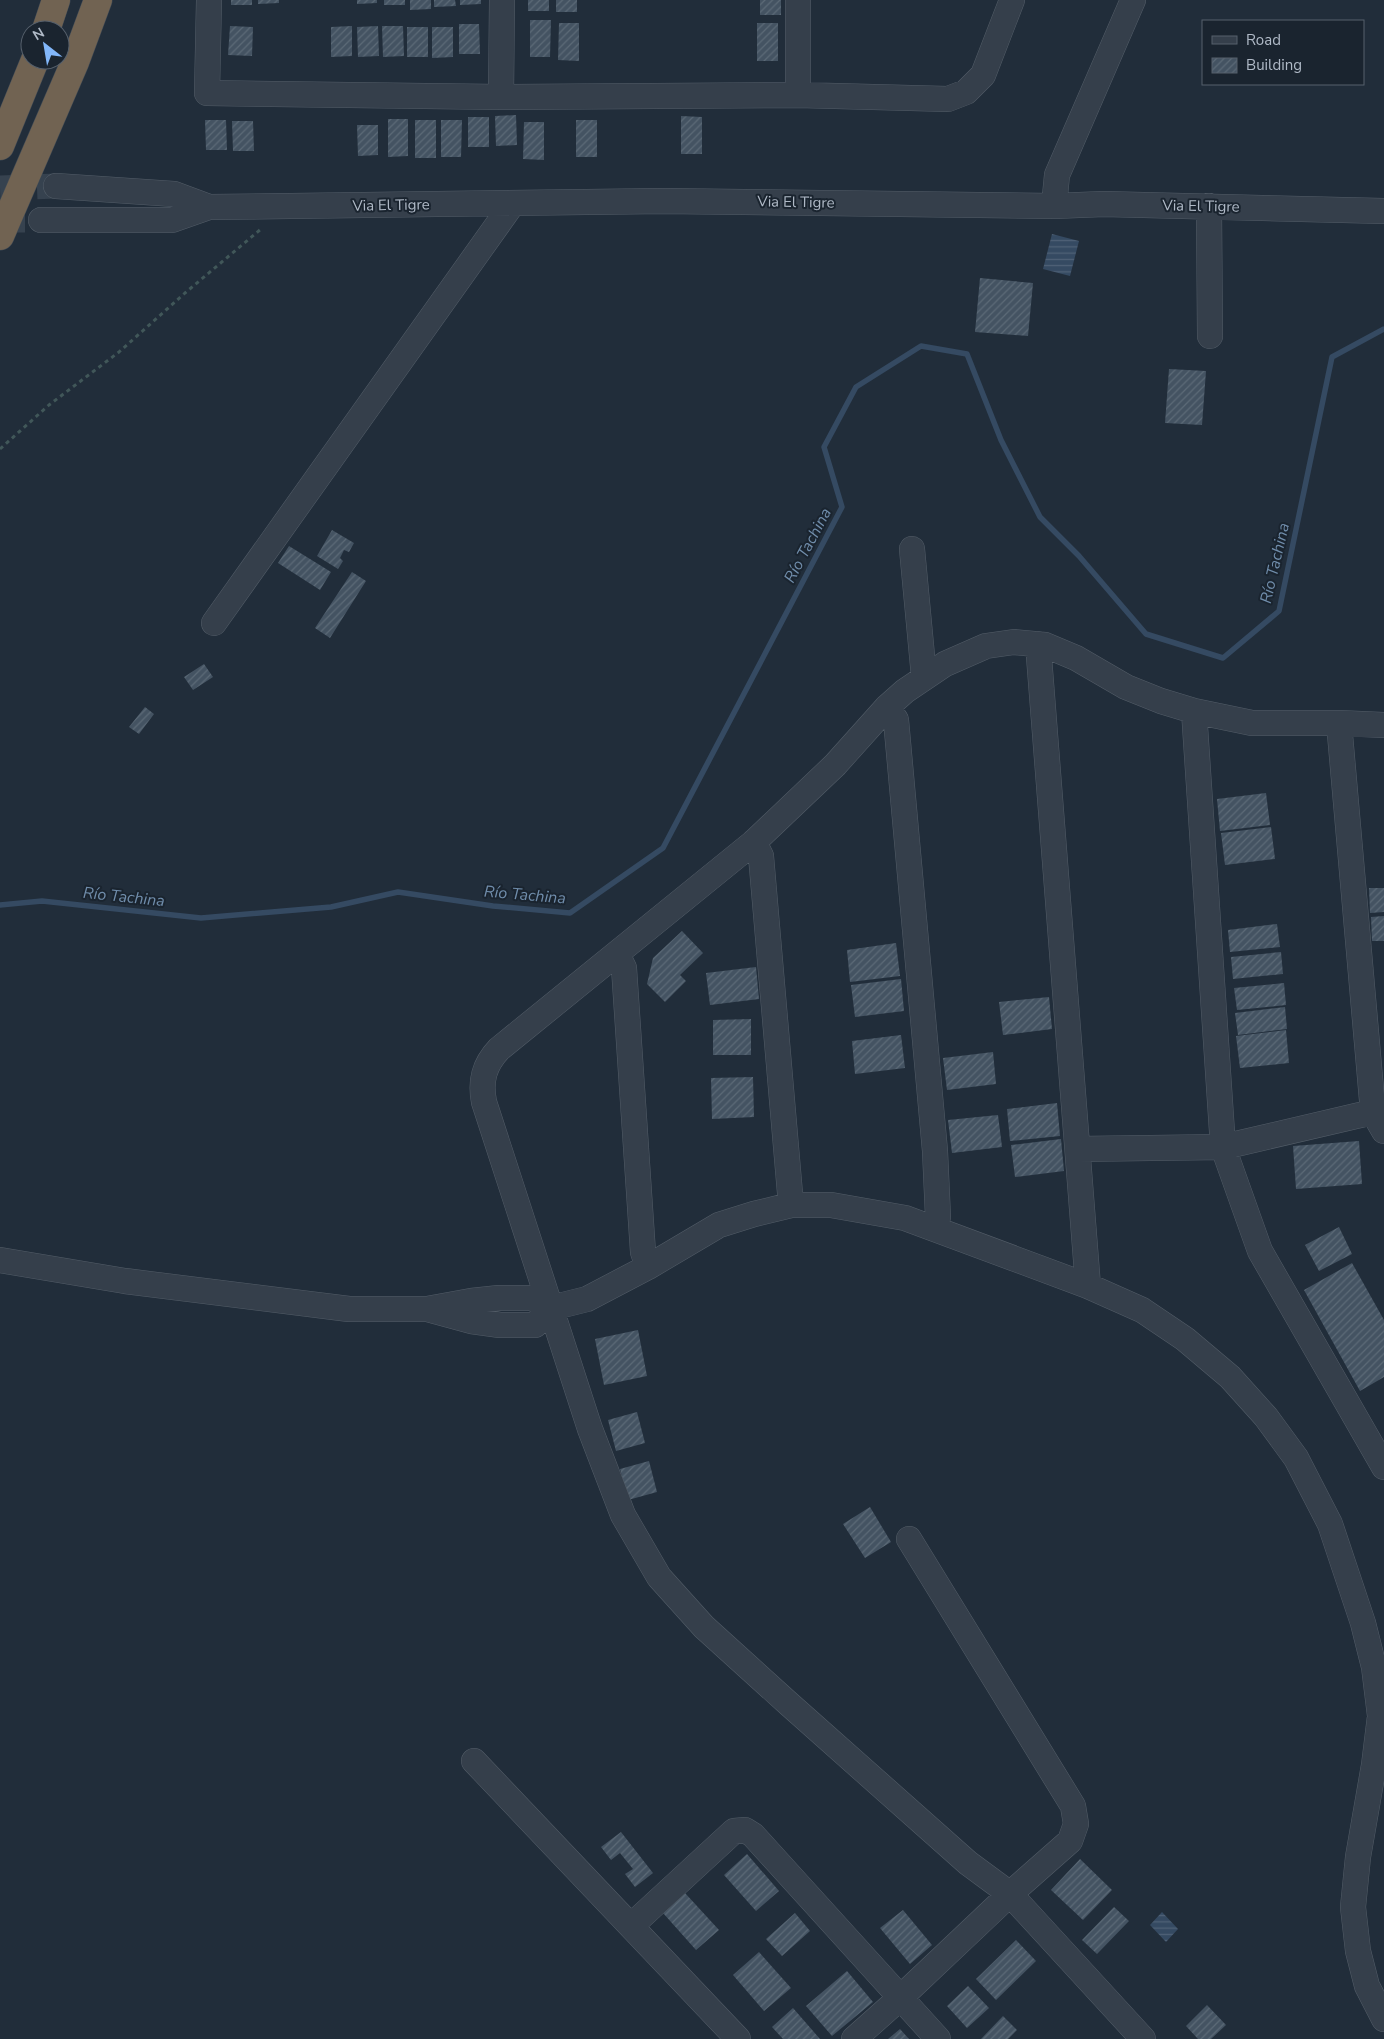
<svg xmlns="http://www.w3.org/2000/svg" width="1384" height="2039" font-family="'Nunito Sans',sans-serif">
  <defs>
    <pattern id="water-rules" width="6" height="5" patternUnits="userSpaceOnUse" patternTransform="scale(1.25)"><rect width="6" height="5" fill="#354a62"/><path d="M0 2.5h6" fill="none" stroke="#506277"/></pattern>
    <pattern id="building-hatch" width="6" height="6" patternUnits="userSpaceOnUse" patternTransform="scale(1.25)"><rect width="6" height="6" fill="#445362"/><path d="M-1 1l2-2M0 6l6-6M5 7l2-2" fill="none" stroke="#5c6a77"/></pattern>
  </defs>
  <rect width="100%" height="100%" fill="#212d3a"/>
  <path fill="url(#water-rules)" d="M1052,234l27,7 -9,35 -27,-7z
    M1162,1912l16,17 -12,13 -16,-17z"/>
  <g fill="none" stroke-linecap="round" stroke-linejoin="round">
    <path stroke="#354a62" stroke-width="5.5" d="M0,905l42,-4 159,17 130,-11 67,-15 95,14 77,7 93,-65 179,-341 -18,-60 32,-60 65,-41 46,8 34,86 39,77 39,39 67,78 77,24 56,-47 53,-254 52,-28"/>
  </g>
  <path fill="url(#building-hatch)" d="M231,0h21v5h-21z
    M258,0h21v3l-21,1z
    M357,0h20v3l-20,1z
    M384,0h21v5h-21z
    M410,0h21v9l-21,1z
    M434,0h21l1,6 -22,1z
    M460,0h21v4l-21,1z
    M528,0h21v11h-21z
    M556,0h21v12h-21z
    M760,0h21v15h-21z
    M530,20h21l-1,37h-20z
    M559,23h20v38l-21,-1z
    M757,23h21v38h-21z
    M459,24h20l1,30h-21z
    M230,26l23,1 -1,29 -24,-1z
    M352,26v30l-21,1v-30z
    M378,26l1,30 -21,1 -1,-30z
    M382,26h21l1,30 -21,1z
    M407,27h21v30h-21z
    M432,27h21v30l-21,1z
    M516,115l1,30 -21,1 -1,-30z
    M681,116l21,1v37h-21z
    M468,117h21v30h-21z
    M388,119h20v37l-20,1z
    M205,120h21l1,30h-21z
    M415,120h21v38h-21z
    M441,120h21l-1,37h-20z
    M576,120h21v37h-21z
    M232,121h21l1,30h-21z
    M524,122h20v38l-21,-1z
    M357,125h21v30l-20,1z
    M980,278l53,5 -5,53 -53,-4z
    M1169,369l37,2 -4,54 -37,-2z
    M332,530l22,13 -5,9 -5,-2 -4,8 3,3 -5,8 -21,-13z
    M289,546l42,26 -11,18 -42,-27z
    M352,572l14,9 -36,57 -15,-10z
    M204,664l9,13 -20,13 -9,-13z
    M145,707l9,7 -15,20 -10,-7z
    M1266,793l4,32 -50,6 -3,-32z
    M1271,827l4,32 -50,6 -4,-32z
    M1369,888h15v24l-14,1z
    M1384,916v25h-12l-1,-24z
    M1277,924l3,23 -50,5 -2,-22z
    M682,931l21,22 -23,22 6,6 -21,21 -18,-18 6,-26z
    M896,943l4,33 -50,6 -3,-32z
    M1281,952l2,22 -50,5 -2,-22z
    M756,967l3,32 -49,6 -4,-32z
    M901,979l3,32 -49,6 -4,-32z
    M1284,983l2,22 -49,5 -3,-22z
    M1049,997l3,32 -49,6 -4,-33z
    M1285,1007l2,22 -49,6 -3,-22z
    M751,1019v36h-38v-35z
    M1286,1030l3,33 -49,5 -4,-32z
    M901,1035l4,33 -50,6 -3,-33z
    M993,1052l3,32 -49,6 -4,-32z
    M753,1077l1,40 -42,2 -1,-41z
    M1057,1103l3,33 -50,5 -3,-32z
    M998,1115l4,32 -50,6 -4,-33z
    M1061,1139l3,32 -49,6 -4,-32z
    M1359,1141l3,43 -66,5 -3,-43z
    M1339,1227l13,27 -33,17 -14,-26z
    M1352,1263l32,57v57l-24,14 -56,-101z
    M638,1330l9,46 -43,9 -9,-46z
    M637,1412l8,31 -29,8 -8,-31z
    M649,1461l8,31 -29,8 -8,-31z
    M870,1507l21,35 -26,16 -22,-34z
    M621,1832l32,41 -18,14 -10,-13 8,-5 -13,-16 -9,7 -10,-13z
    M747,1854l32,37 -23,20 -32,-36z
    M1080,1859l32,31 -29,30 -32,-30z
    M685,1893l34,37 -23,20 -33,-37z
    M1114,1907l15,14 -32,33 -15,-14z
    M903,1910l29,35 -22,19 -30,-36z
    M795,1913l15,18 -28,25 -16,-17z
    M1016,1940l20,21 -40,39 -20,-21z
    M759,1952l32,36 -27,23 -31,-36z
    M847,1971l26,31 -41,34 -26,-30z
    M968,1986l21,22 -22,20 -20,-22z
    M1207,2005l19,20 -15,14h-13l-12,-13z
    M793,2008l27,31h-37l-11,-12z
    M1003,2016l14,14 -9,9h-27z
    M900,2029l9,10h-21z"/>
  <g fill="none" stroke-linecap="round" stroke-linejoin="round">
    <path stroke="#36424f" stroke-width="25" stroke-dasharray="25 12" stroke-linecap="butt" d="M0,188l56,-2
      M0,220h41"/>
    <defs>
      <path id="minor" d="M209,0l-2,93 294,4 297,-2 150,4 18,-7 17,-17 29,-75
        M798,95v-95
        M501,97l1,-97
        M56,186l118,8 35,13 455,-6 390,5 50,-2 280,7
        M1054,206l3,-31 76,-175
        M1209,206l1,130
        M41,220h131l37,-13
        M912,549l12,128
        M214,623l299,-420
        M1038,644l50,642
        M887,707l9,13 39,431 3,66 -4,11
        M1194,711l29,436 37,104 124,216
        M754,842l7,14 30,349
        M617,954l7,14 19,284 5,15
        M1373,1112l11,19
        M1078,1149l145,-2 150,-35 -34,-389
        M0,1260l125,21 224,28h78l44,-8 28,-3h33l19,10
        M427,1309l44,12 29,4h35l16,-17 36,-9 61,-32 71,-42 35,-11 37,-9h40l74,13 183,68 54,24 43,29 45,38 36,40 30,41 34,66 33,99 11,44 6,49 -6,49 -16,92 -5,50 5,44 9,35 17,33
        M474,1761l264,278
        M632,1925l102,-94 11,-1 8,5 185,204
        M854,2039l46,-41 110,-104 60,-53 6,-17 -3,-18 -164,-267
        M1143,2039l-133,-145 -42,-31 -179,-159 -85,-77 -45,-50 -36,-62 -33,-86 -106,-327c-4,-21 0,-37 15,-53l255,-207 81,-77 52,-58 18,-16 40,-27 41,-18 28,-4 31,3 31,13 50,29 35,14 33,10 58,12h87l45,2"/>
      <path id="highway" d="M46,30l10,-30
        M0,146l35,-86
        M0,236l75,-174 23,-62"/>
    </defs>
    <use href="#minor" stroke="#535d68" stroke-width="26"/>
    <use href="#highway" stroke="#404a55" stroke-width="29"/>
    <path stroke="#415759" stroke-width="3" stroke-dasharray="4 4" stroke-linecap="butt" d="M0,449l49,-44 70,-53 66,-59 76,-64"/>
    <use href="#minor" stroke="#353f4b" stroke-width="25"/>
    <use href="#highway" stroke="#716352" stroke-width="28"/>
  </g>
  <g text-anchor="middle" stroke-width="4" stroke-linejoin="round" paint-order="stroke">
    <g font-size="15" fill="#b0bac7" stroke="#1a242f">
      <text transform="translate(796 202) rotate(1)" y="5">Via El Tigre</text>
      <text transform="translate(391 205) rotate(-1)" y="5">Via El Tigre</text>
      <text transform="translate(1201 206) rotate(1)" y="5">Via El Tigre</text>
    </g>
    <g font-size="16" font-style="italic" fill="#708dab" stroke="#1a242f">
      <text transform="translate(807 545) rotate(-62)" y="6">Río Tachina</text>
      <text transform="translate(1274 563) rotate(-77)" y="6">Río Tachina</text>
      <text transform="translate(525 894) rotate(5)" y="6">Río Tachina</text>
      <text transform="translate(124 896) rotate(6)" y="6">Río Tachina</text>
    </g>
  </g>
  <rect x="1202" y="20" width="162" height="65" fill="#1a242f" stroke="#56606c"/>
  <rect x="1212" y="36" width="25" height="8" fill="#353f4b" stroke="#56606c"/>
  <text x="1246" y="45" font-size="15" fill="#b0bac7">Road</text>
  <rect x="1212" y="58" width="25" height="15" fill="url(#building-hatch)" stroke="#56606c"/>
  <text x="1246" y="70" font-size="15" fill="#b0bac7">Building</text>
  <g transform="translate(45 45) rotate(329)"><circle r="24" fill="#1a242f" stroke="#56606c"/>
  <path d="M0-4L9 19L0 12L-9 19Z" fill="#82b7fa"/>
  <text y="-8" font-size="14" font-weight="bold" text-anchor="middle" fill="#b0bac7">N</text>
  </g>
</svg>
